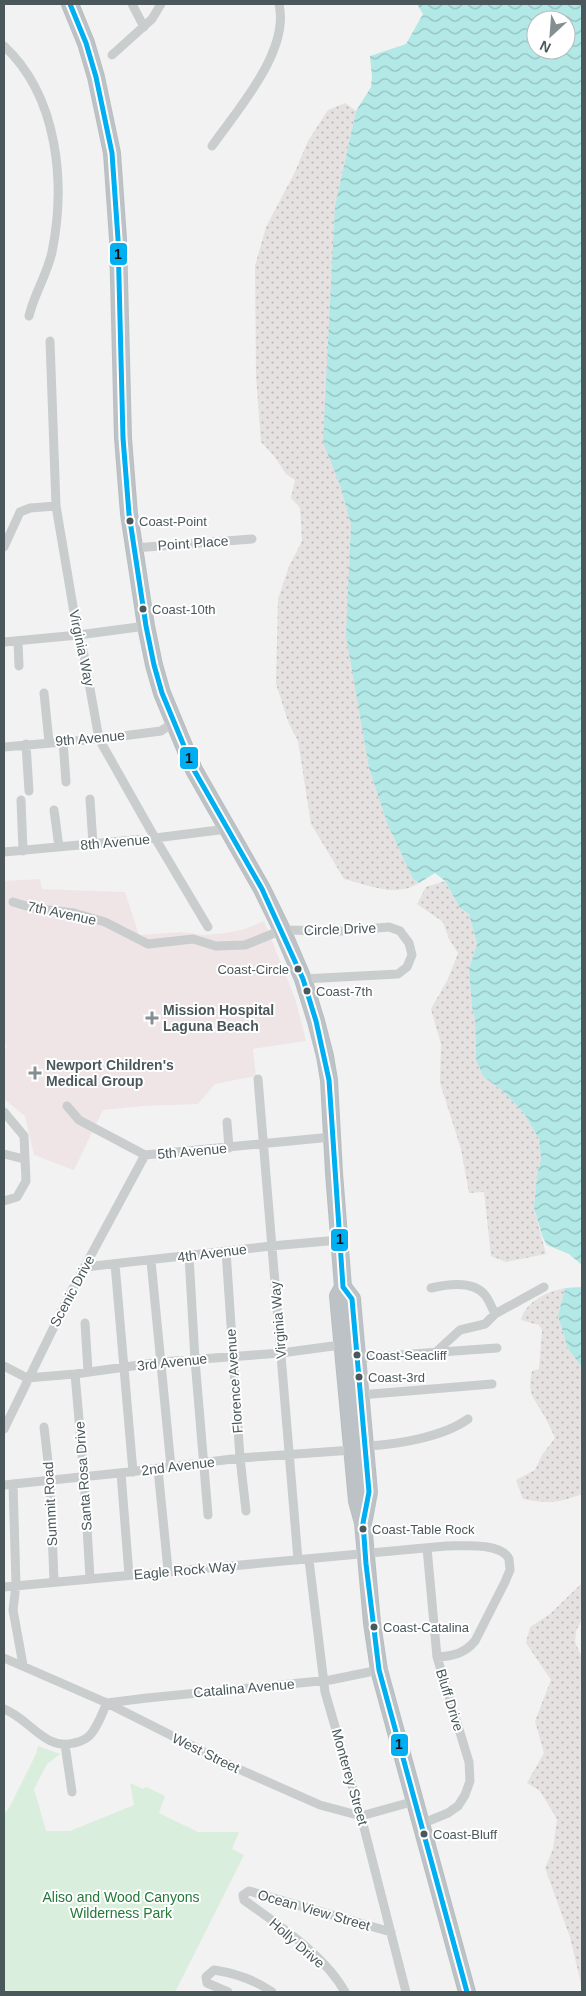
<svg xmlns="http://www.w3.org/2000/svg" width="586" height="1996" font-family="Arial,sans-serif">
  <defs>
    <pattern id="sand-dots" width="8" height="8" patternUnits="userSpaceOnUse" patternTransform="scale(1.25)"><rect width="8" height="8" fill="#e4e1e0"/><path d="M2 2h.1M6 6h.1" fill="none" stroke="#bbb9b9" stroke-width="1.8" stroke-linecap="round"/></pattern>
    <pattern id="water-waves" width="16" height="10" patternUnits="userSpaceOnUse" patternTransform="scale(1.25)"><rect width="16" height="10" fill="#b2e8e6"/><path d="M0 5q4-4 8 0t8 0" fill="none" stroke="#93bfbe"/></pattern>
  </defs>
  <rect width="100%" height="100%" fill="#f2f2f2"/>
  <path fill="#efe5e6" d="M40,879l2,10 83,3 14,43 42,-3 23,3 22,-2 19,-4 19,-8 31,77 11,43 -53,8 3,27 -41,8 -17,20 -55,2 -40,4 -29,60 -40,-15 -9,-39 -21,-17v-45l2,-7 -2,-9v-157z"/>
  <path fill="#d9eedc" d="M38,1746l22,8 -13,10 -13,25 12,42h24l64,-26 -4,-22 13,6 3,-2 19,9 -6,17 39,19h41l-7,17 12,6 -69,137h-171v-178l5,-6 27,-54z"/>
  <path fill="url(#sand-dots)" d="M345,103l11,8 -21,95 5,279 11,40 -4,110 22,133 18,55 26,56 6,4c-23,15 -51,2 -75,-4l-33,-55 -13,-83 -9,-17 -13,-40 2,-85 11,-33 13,-25 -2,-33 -9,-10 4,-18 -9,-6 -12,-18 -13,-14 -5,-67 -1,-109 11,-39 28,-53 14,-33 20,-31z
    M445,881l15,27 9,6 8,30 -8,25 3,38 3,13 1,40 7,16 21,16 19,20 16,27 2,20 -4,16 -3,33 12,46 -40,8 -15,-6 -7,-64 -15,1 -8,-44 -21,-66 1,-39 -10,-35 17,-30 10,-26 -9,-14 -6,-17 -26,-18 9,-17z
    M565,1288l-7,28 10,33 14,18v127c-24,9 -33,10 -59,5l-7,-19 19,-10 7,-15 13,-17c-4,-9 -8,-18 -13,-26 -11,-18 -14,-19 -10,-41l7,-2 3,-39 -3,-5 -18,-5c5,-19 26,-28 44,-32z
    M582,1583v36l-6,12 -1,11 7,15v331l-12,-51 -25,-69 8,-19 4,-30 -17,-28 -13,-8 17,-30 -9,-32 16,-41 -25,-37 4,-16 20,-13z"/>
  <path fill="url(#water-waves)" fill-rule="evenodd" d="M417,4h165v1261l-13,-11 -22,-9 -4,-7 -9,-30 3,-33 4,-16 -2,-20 -16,-27 -19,-20 -21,-16 -7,-16 -1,-40 -3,-13 -3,-38 8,-25 -8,-30 -9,-6 -15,-27 -10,-8 -16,10 -6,-4 -26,-56 -18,-55 -23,-133 5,-110 -11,-40 -17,-43 12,-236 21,-95 15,-24 1,-10 -2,-21 36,-12 17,-30zM536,20h30v30h-30z
    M582,1287v80l-14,-18 -10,-33 7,-28z"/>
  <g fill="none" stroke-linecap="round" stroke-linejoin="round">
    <defs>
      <path id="highway" d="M70,4l16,39 10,34 16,76 6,86 5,199 6,76 17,112 8,39 8,28 32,77 68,119 20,41 21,49 13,42 9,35 4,24 5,93 9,114 -5,9 19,205 6,22 9,100 7,47 88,322
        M343,1287l9,12 17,193 -5,27"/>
    </defs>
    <use href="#highway" stroke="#b8bec0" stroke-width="18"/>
    <path stroke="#cacdcd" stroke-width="9" d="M132,4l12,23
      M4,46c54,50 62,137 48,206 -5,23 -18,42 -23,64
      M112,55l40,-36 9,-15
      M212,146c26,-37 78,-95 67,-142
      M50,341l6,165 21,124 7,25 15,84 56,99 53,89
      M4,547l16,-35 10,-4 26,-2
      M134,548l118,-9
      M4,642l74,-7 68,-9
      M18,642l1,24
      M44,693l5,49
      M63,741l3,41
      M26,744l3,47
      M4,747l95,-8 62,-8 13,-9
      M90,799l3,45
      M21,800l2,51
      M54,810l5,37
      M4,852l151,-14 72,-9
      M13,902l20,6 41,5 31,9 43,22 45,-5 23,7 29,-1 37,-15 60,1 47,-4 11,4 9,12 3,12 -5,12 -9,7 -95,5
      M258,1079l40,481
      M67,1106l12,14 66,35 187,-18
      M4,1112l20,24 2,45 -9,16 -13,4
      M227,1122l2,26
      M4,1154l20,5
      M226,1251l14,207 6,53
      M189,1256l6,104 13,155
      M151,1261l20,206
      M115,1264l18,208
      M85,1267l186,-21 68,-6
      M431,1288c17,-4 42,-8 54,7 4,5 7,13 10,19
      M85,1323l3,48
      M436,1352l24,-22 25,-6 10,-10 49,-27
      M356,1358l141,-10
      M4,1366l23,12 48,-4 86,-12 120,-9 52,-7 10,2
      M75,1374l9,103 6,101
      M360,1395l132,-11
      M44,1427l6,52 4,102
      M4,1429l66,-135 75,-139
      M365,1446c31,-1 78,-9 103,-27
      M158,1469l10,101
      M121,1473l8,102
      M13,1484l3,101 -3,25 10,55
      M4,1485l125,-13 111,-14 113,-8
      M309,1560l16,132 36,124 45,176
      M4,1587l442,-41c16,0 55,-4 63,13l1,11 -5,12 -30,59c-11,13 -22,15 -38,16
      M4,1658l103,45 127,64 86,38 41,11 54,-15
      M4,1709c26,10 41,42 70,34 5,-1 13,-4 17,-9 7,-8 11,-21 16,-31l40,-5 183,-18 49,-10
      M65,1745l7,47
      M421,1824l27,-11 10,-7 7,-11 5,-14 -1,-19 -32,-105 -10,-109
      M228,1992l-21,-9 -1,-6 8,-7c20,3 41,10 58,22
      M345,1992c-20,-37 -67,-67 -101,-92l-1,-5 6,-4 142,41"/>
    <use href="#highway" stroke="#bcc2c5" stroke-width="16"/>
    <defs>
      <path id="bus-1" d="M70,4l16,39 10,34 16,76 6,86 5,199 6,76 17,112 8,39 8,28 32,77 68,119 41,90 13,42 13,59 14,207 9,12 17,193 -6,31 3,41 13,106 88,322"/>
    </defs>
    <use href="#bus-1" stroke="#fff" stroke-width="9"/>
    <use href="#bus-1" stroke="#00aff2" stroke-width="5"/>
  </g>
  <g fill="#4a585c" stroke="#fff" stroke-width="2">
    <circle cx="130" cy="521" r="4.5"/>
    <circle cx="143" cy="609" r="4.5"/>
    <circle cx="298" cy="969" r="4.5"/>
    <circle cx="307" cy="991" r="4.5"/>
    <circle cx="357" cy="1355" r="4.5"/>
    <circle cx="359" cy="1377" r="4.5"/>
    <circle cx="363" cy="1529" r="4.5"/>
    <circle cx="374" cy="1627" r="4.5"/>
    <circle cx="424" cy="1834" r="4.5"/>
  </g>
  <g fill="#858e90" stroke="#fff" stroke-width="2">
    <path d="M149.5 1010.5h5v5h5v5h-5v5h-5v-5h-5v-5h5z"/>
    <path d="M32.5 1065.5h5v5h5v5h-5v5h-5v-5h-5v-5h5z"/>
  </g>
  <g text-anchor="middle" stroke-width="4" stroke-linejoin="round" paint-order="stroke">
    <g font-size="13" fill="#4a585c" stroke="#fff" text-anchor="start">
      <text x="139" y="526">Coast-Point</text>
      <text x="152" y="614">Coast-10th</text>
      <text x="289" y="974" text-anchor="end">Coast-Circle</text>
      <text x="316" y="996">Coast-7th</text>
      <text x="366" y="1360">Coast-Seacliff</text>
      <text x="368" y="1382">Coast-3rd</text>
      <text x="372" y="1534">Coast-Table Rock</text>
      <text x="383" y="1632">Coast-Catalina</text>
      <text x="433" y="1839">Coast-Bluff</text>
    </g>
    <g font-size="14" fill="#4a585c" stroke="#fff">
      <text transform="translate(193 543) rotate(-4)" y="5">Point Place</text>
      <text transform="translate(82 648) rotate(78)" y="5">Virginia Way</text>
      <text transform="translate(90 738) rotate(-5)" y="5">9th Avenue</text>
      <text transform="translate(115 842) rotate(-5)" y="5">8th Avenue</text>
      <text transform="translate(62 913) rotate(12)" y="5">7th Avenue</text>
      <text transform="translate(340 929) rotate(-2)" y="5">Circle Drive</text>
      <text transform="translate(192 1151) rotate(-5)" y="5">5th Avenue</text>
      <text transform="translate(212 1253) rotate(-7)" y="5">4th Avenue</text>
      <text transform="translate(72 1291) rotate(-62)" y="5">Scenic Drive</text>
      <text transform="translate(278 1320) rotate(-95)" y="5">Virginia Way</text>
      <text transform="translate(172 1362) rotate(-6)" y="5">3rd Avenue</text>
      <text transform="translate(234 1381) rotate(-94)" y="5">Florence Avenue</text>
      <text transform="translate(178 1466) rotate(-7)" y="5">2nd Avenue</text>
      <text transform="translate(83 1476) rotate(-94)" y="5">Santa Rosa Drive</text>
      <text transform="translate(50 1504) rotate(-93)" y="5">Summit Road</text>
      <text transform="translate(185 1570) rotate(-5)" y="5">Eagle Rock Way</text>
      <text transform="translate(244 1688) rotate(-5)" y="5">Catalina Avenue</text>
      <text transform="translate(450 1700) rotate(73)" y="5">Bluff Drive</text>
      <text transform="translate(206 1753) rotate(26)" y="5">West Street</text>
      <text transform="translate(350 1777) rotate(74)" y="5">Monterey Street</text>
      <text transform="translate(314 1910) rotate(16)" y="5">Ocean View Street</text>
      <text transform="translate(297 1943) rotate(41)" y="5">Holly Drive</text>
    </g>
    <g font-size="14" font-weight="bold" fill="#4a585c" stroke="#fff" text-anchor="start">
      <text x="163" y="1015">Mission Hospital<tspan x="163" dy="16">Laguna Beach</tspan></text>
      <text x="46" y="1070">Newport Children's<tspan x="46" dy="16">Medical Group</tspan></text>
    </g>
    <g font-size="14" fill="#217837" stroke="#fff">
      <text x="121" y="1902">Aliso and Wood Canyons<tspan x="121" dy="16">Wilderness Park</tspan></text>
    </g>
  </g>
  <g stroke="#fff" stroke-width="2">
    <rect x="109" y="242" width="19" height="24" rx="5" fill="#00aff2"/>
    <rect x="179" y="746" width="20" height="24" rx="5" fill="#00aff2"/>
    <rect x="330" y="1228" width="19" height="24" rx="5" fill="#00aff2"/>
    <rect x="390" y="1733" width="19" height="24" rx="5" fill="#00aff2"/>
  </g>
  <g font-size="14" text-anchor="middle" font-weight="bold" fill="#111">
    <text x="118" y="259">1</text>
    <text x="189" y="763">1</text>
    <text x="340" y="1244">1</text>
    <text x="399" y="1749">1</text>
  </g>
  <rect width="586" height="1996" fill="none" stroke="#4a585c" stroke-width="10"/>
  <g transform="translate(551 35) rotate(206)"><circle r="24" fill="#ffffff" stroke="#b7bcbe"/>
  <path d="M0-4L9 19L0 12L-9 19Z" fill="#858e90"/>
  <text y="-8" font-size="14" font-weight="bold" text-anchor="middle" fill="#4a585c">N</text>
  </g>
</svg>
